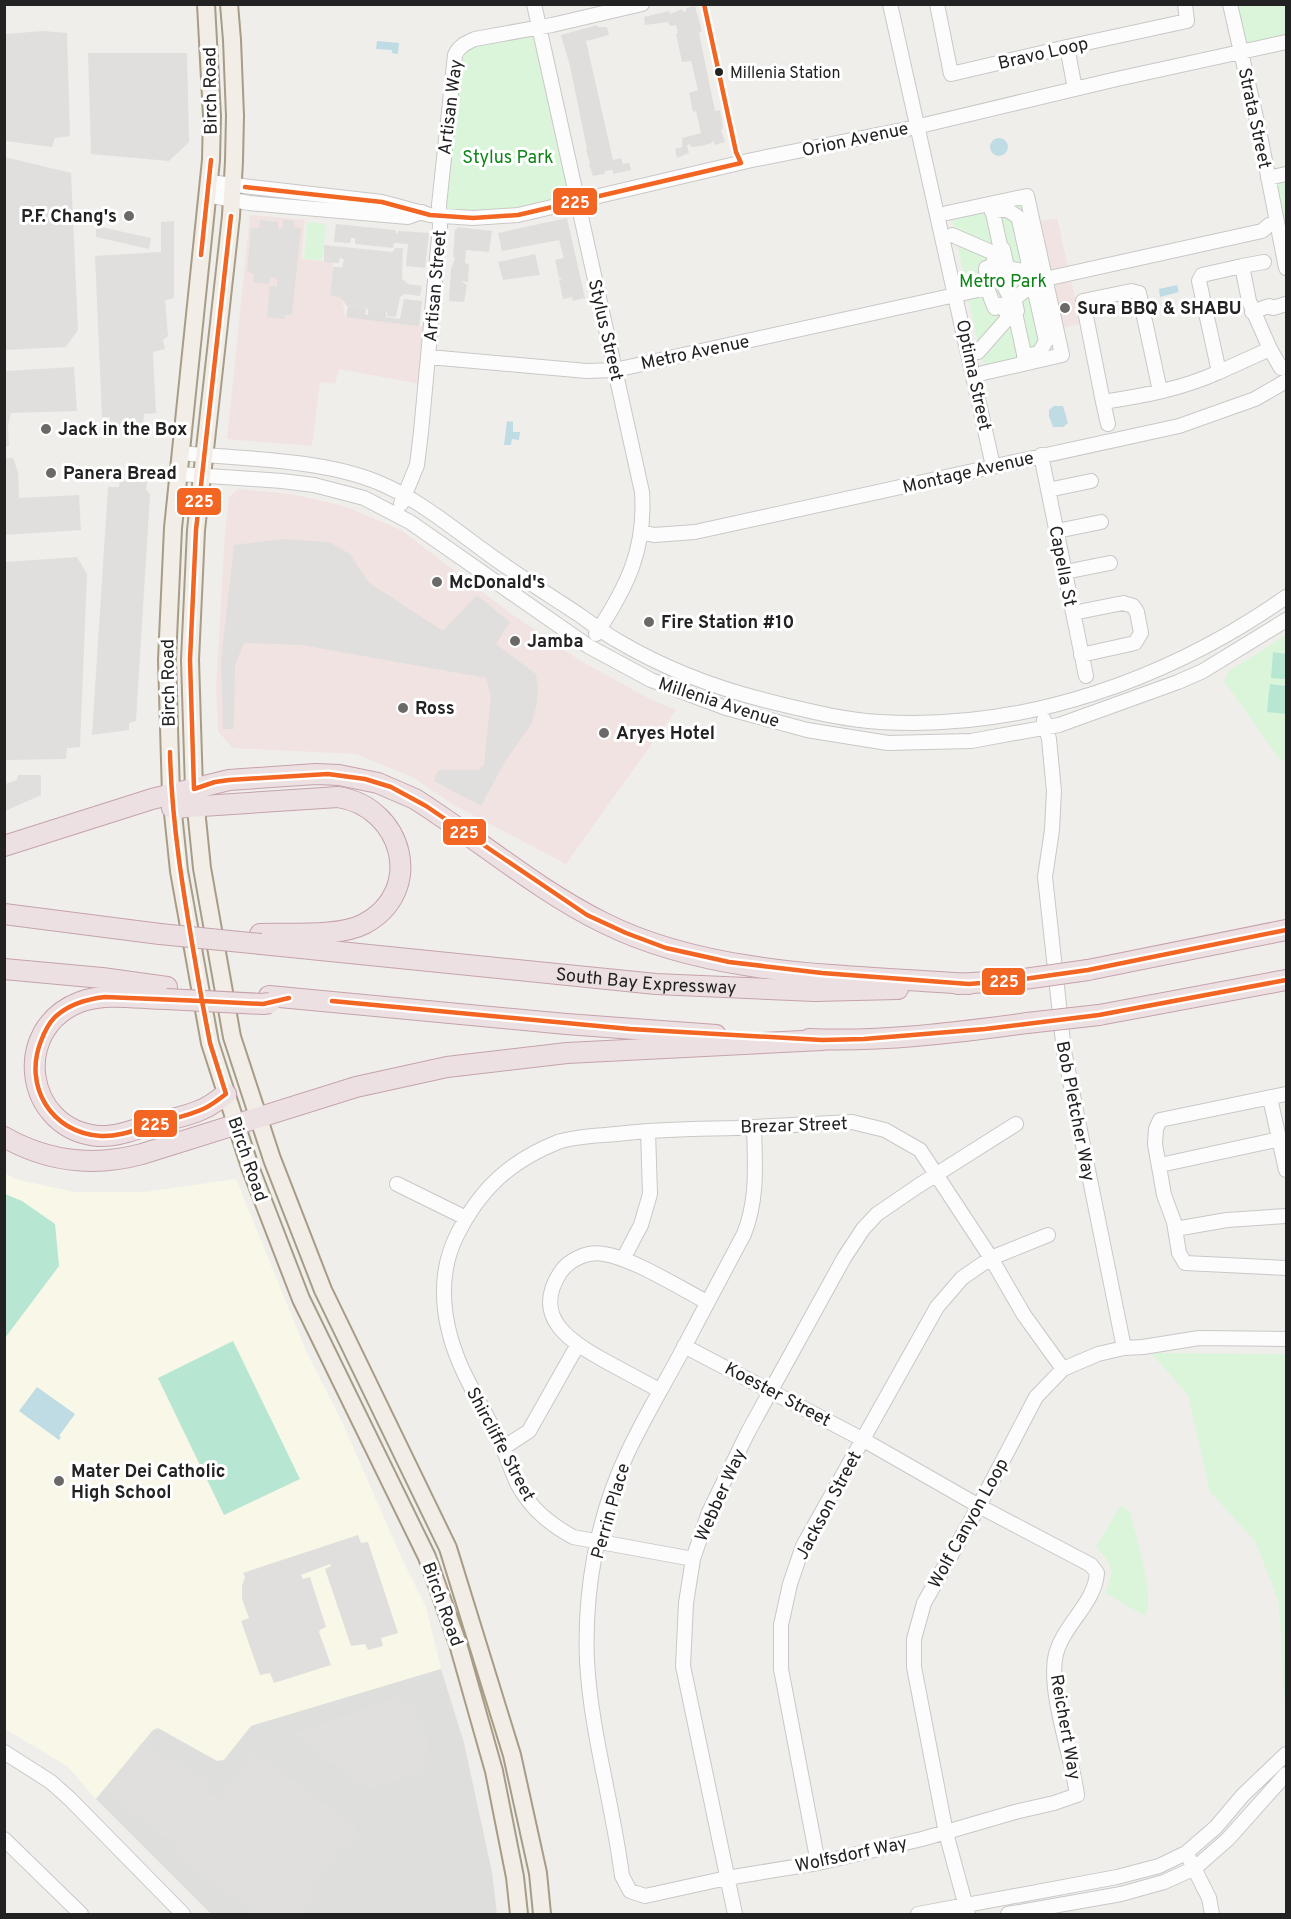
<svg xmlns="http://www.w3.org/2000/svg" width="1291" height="1919" font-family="Overpass,sans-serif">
  <rect width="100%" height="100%" fill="#f0eeeb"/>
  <path fill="#dfdedc" d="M695,6l7,25 -3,2 16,78 5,-1 3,18 -2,2 4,12 -10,3 -2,-5 -1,3 -11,3 -10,1 -1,-3 -3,1 2,8 -12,5 -2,-9 7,-2v-9l19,-5 -5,-22 -3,1 -4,-19 9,-3 -7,-29 -9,1 -6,-28 2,-1 -2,-8 -6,1 -2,-4 -23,3 -1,-8 25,-6 1,3 12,-5 1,3 3,-1v-3z
    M597,25l1,2h9l2,8 -23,6 27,119 8,-2 2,6 6,-1 2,7 -18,4v-4l-8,1 -1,3 -11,2 -4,-12 1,-1 -4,-13 1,-1 -17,-83 -9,-31z
    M567,218l18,80 -12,3 -1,-4 -9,2 -4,-19 4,-2h-4l-4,-18 9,-2 -5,-18 -57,11 -4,-18z
    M336,224l59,6 2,4 2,-3 30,2 -4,35 -19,-2 2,-22 -14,-1 -1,5 -38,-4v-6h-4l-1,5 -16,-1z
    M457,227l35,4 -3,21 -23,-2 -1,13 4,1 -1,18 -7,-1 6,4 -3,17 -15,-1 2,-32 4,-11 -2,-1 2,-28h2z
    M535,254l5,21 -37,5 -5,-18z
    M404,299l18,2 -4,34 -73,-12 3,-17 18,3 -1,5 3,1v-6l18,3v5l14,2z"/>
  <path fill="#f1e3e1" d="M250,215l55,5 -4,39 32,3 -3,33 12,2 3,20 87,11 -6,57 -87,-16 -4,15 -15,-2 -8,64 -85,-7z
    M1057,218l24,106 -27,5 -23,-106z
    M238,489l52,5 38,8 21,6 52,22 109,83 69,47 71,39 26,11 -110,154 -112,-59 -42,-28 -56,-23 -124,-6 -14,-17 -2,-45 9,-153 4,-36z"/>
  <path fill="#f8f7e8" d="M5,1173l10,6 59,13h71l91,-13 71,174 36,71 60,137 23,46 15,62 -190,57 -27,34 -6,1 -65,-31 -57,69 -29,-33 -62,-37z"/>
  <path fill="#dededc" d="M441,1669l23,74 28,129 5,42h-286l-115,-115 57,-69 5,-2 59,33 7,-1 27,-34z"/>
  <path fill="#daf5da" d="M1230,5h56v37l-45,11z
    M541,28l36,173 -65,15 -71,-1 19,-165z
    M1286,174v94l-18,-90z
    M1021,200l37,151 -73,20 -20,-84 -1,-12 -13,-60z
    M307,222l19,2 -4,36 -18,-1z
    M1286,635v124l-6,1 -56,-79 5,-10z
    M1151,1353l135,1v349l-3,-15 -1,-44 -4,-44 -23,-59 -45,-49 -22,-97z
    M1121,1505l9,7 13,50 5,29v18l-3,7 -40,-23c10,-22 8,-28 -9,-46z"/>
  <path fill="#b7e6d2" d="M1273,652l13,2v25l-15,-1z
    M1270,684l16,2v28l-19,-2z
    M5,1194l17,7 33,23 4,42 -54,72z
    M233,1341l67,138 -76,36 -66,-137z"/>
  <path fill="#e0dfde" d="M43,31l24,2 3,103 -15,2 -3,9 -47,-6v-107z
    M88,53h99l2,89 -20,19 -78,-7z
    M5,157l66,16 7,157 -12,17 -61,3z
    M260,220l18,2 1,8 4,-3v-7l11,1v6l7,1 -9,87h-7v4l-18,-2 3,-31h7v-8l-7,-1 -1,7 -16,-2 1,-8 -7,-2 4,-44h8z
    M174,221v77l-9,2 3,36 -5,4 2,9 -12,3 3,61 -12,1 -1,13 -33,1v-11h-8l-7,-161 66,-4v-30z
    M96,226l55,12 -2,11 -53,-12z
    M324,245l69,7 2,-4h8l-1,31 6,5 14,2 -2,10 -15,-2 -5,3 -4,20 -9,-1v-4l-40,-6 -7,-9 -10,-1 3,-29h9l2,-7 -4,-3 -1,6 -15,-1z
    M74,367l3,44 -66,2 -3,13 1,20 -4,1v-76z
    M5,458h8l5,14 1,26 60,-3 2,35 -76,5z
    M120,480l27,2 -1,8 4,4 -14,227 -7,2v7l-37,5 16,-248h11z
    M282,539l47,3 21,12 18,28 75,49 34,-36 33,27 -14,22 40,30 2,14 -1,15 -5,20 -26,37 -25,46 -47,-25 4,-11h40l6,-5 7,-70 -5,-17 -184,-33 -58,-2 -9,22 -1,64h-11l-2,-69 13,-115z
    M77,557l10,17 -7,173 -13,1 -1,11 -61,1v-198z
    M18,775h23v20l-36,16v-27l12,-4z
    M358,1535l3,8 7,-1 30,91 -17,5 2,8 -15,4 -3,-6 -14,2 -26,-77 6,-3 -1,-2 -29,11 2,4 7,-2 16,50 -6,3 -1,2 12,33 -57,18 -4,-10 -10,2 -19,-54 8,-3 -7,-19v-13l3,-9 -2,-4z
    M400,1696l18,17 10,29 -2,20 -5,11 -53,17 -76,-56z
    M142,1743l29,23 5,-7 33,24 -5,7 14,9 36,-47 103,75 -4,6 6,5 -10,14 -7,-4 -30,41 6,6 -15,19h-48l-79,-58 5,-7 -69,-50v-3l-6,-5z"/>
  <path fill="#bfdbe3" d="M377,41l22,2 -1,11 -6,-1v-3l-16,-1z
    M990 147a9 9 0 1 1 18 0a9 9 0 1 1-18 0Z
    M1177,285l2,7 -19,5 -1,-8z
    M1054,406h9l5,17 -5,4h-10l-4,-11v-6z
    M507,421l6,1v10h7l-1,8 -7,-1 -1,6h-7z
    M37,1387l38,27 -16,22 2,1 -2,3 -40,-29z"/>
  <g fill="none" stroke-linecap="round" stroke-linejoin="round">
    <defs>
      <path id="minor" d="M534,4l108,488c4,57 -15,95 -46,142
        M890,4l103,462
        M937,4l14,70 116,-27 120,-26 -2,-17
        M1230,4l30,131 26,133
        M1067,47l8,42
        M1268,178l18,-4
        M209,182l173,20 48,13 43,3 45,-3 234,-55 155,-31 210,-50 169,-37
        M207,195l42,8 159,14 14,-5
        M991,204l14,64c-4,12 -2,21 7,31l14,64
        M992,212l14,-3 12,8 1,3 27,121 -7,12 -15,3
        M947,213l80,-17 35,159 -79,18
        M952,235l51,22
        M1003,249l4,19 16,3 4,18 -13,10 3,12 -5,7 -12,-13 -5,3 -1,-2 -7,-18 -1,-20 5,1 6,-17z
        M1242,266l22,-4
        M1045,279l217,-48 7,-6
        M1252,312l17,-6 4,2 13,-4
        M1270,349l11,19
        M978,352l36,-41
        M429,357l158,14 28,-1 372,-82
        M1160,391l-21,-98 -8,-2 -48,10 20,101c39,-6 79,-13 116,-30l-20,-91 3,-6 40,-9 7,35 21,48 -51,23
        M1103,402l5,22
        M181,453c61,6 140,6 196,29 39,16 72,43 106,68 31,23 63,43 95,64 13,9 26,19 40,27 49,29 106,50 162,63 33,8 66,16 100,18 145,9 289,-43 406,-125
        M1041,455l45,221
        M179,474l103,7 32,4 50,13 46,24 178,124 63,34 75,28 81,22 81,13 83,-2 88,-16 119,-43 25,-11 83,-51
        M1048,490l43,-9
        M401,504l16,-39 4,-33 19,-205 -1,-22 16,-150c4,-9 11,-12 20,-16l77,-14 90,-21
        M1057,531l44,-9
        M642,532l12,3 41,-3 484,-106 76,-27 31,-18
        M1065,572l45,-9
        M1073,613l50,-10 10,3 4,6 4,21 -6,10 -54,12
        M1044,720l5,19 5,52 -2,39 -7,47 19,174 60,297
        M1286,1094l-126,26 -4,9 -1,15 9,51 10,27 5,31 6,10 101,5
        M1270,1098l16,72
        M1160,1165l120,-26
        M397,1184l69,34
        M1175,1229l52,-9 59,-4
        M623,1259l18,-34 9,-31 -2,-63
        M684,1346l178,93 117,67 112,59 6,8c-2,30 -33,51 -41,81 -9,36 16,102 21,141l-23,8 -39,9 -93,27 -104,24 -91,15 -82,18 -15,-5 -8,-15c-9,-72 -31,-142 -35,-215 -3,-69 10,-144 40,-207 20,-43 45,-82 66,-124 17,-32 34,-64 51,-96 14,-35 11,-70 10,-107
        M659,1390c-17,-9 -35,-19 -52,-28 -36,-20 -76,-44 -47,-89 9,-14 28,-22 44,-19 28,4 76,34 103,48
        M503,1448l26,-17 48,-85
        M693,1559l-120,-22c-23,-13 -42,-28 -55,-52 -6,-12 -10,-26 -16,-38 -10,-22 -22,-43 -33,-64 -24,-46 -36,-100 -12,-148 23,-46 53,-74 101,-93 21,-7 46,-6 68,-9 36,-4 72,-4 109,-5 39,-2 78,-4 117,-6l33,8 35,20 71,108 33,57 39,54
        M4,1752l47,30 19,17 113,115
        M4,1839l77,75
        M1190,1860l19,38 3,16
        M818,1863l-37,-194v-44l9,-41 13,-38 134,-239 25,-29 29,-20 57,-23
        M735,1914l-52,-248 3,-63 7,-44 16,-47 39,-80 96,-174 19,-29 14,-15 41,-28 98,-62
        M918,1914l199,-37 42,-11 27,-13 30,-26 27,-32 43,-41
        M968,1914l-22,-81 -32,-166v-28l10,-36 55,-97 57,-109 27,-28 35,-15 26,-6 19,-1 56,-9 87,1
        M1008,1914l113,-20 43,-12 31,-14 33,-29 58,-65"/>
      <path id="major" d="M206,4l6,112 -1,44 -38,368 -6,132 4,134 8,77 31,172 40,124 51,132 126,258 31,87 36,127 21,106 4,37
        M229,4l3,36 3,76 -1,45 -3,55 -35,314 -6,130 4,129 8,79 30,169 40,122 51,131 125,258 64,207 26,118 4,41"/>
      <g id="highway">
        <path d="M172,808l166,-11c65,10 88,94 26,127 -25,13 -75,9 -104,10"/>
        <path d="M4,846l148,-47 77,-19 87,-6 23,1 39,8 37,16c63,40 122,91 189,124 108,54 246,52 365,61"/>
        <path d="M4,914l156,20"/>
        <path id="s1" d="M261,944l395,40 159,7 83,-2"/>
        <path d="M4,969l98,9 65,9"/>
        <path d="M1088,970l198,-40"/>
        <path d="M957,984l60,-4"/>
        <path d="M269,996l297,28 150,11"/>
        <path d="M166,999c-27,0 -60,-7 -86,3 -69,26 -56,127 18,134 19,1 39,-7 57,-13 16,-4 34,-7 48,-14 8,-3 16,-10 23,-15"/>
        <path d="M1099,1015l187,-35"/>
        <path d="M809,1039c72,3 146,-6 218,-16"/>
        <path d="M4,1137c44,25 90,30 138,17l214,-67 91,-20 120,-14 255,-13"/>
      </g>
    </defs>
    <use href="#minor" stroke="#c9c8c7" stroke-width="16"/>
    <use href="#major" stroke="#a79c86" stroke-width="20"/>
    <use href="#highway" stroke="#c5a2ac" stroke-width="22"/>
    <use href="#minor" stroke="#fdfcfc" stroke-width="14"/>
    <use href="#major" stroke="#f3ede7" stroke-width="16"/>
    <use href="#highway" stroke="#ece0e2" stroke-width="20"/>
    <defs>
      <path id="highway-bridge" d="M160,934l101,10
        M1017,980l71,-10
        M166,999l97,5 7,-1
        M1027,1023l72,-8"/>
    </defs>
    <use href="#highway-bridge" stroke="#c5a2ac" stroke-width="22" stroke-linecap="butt"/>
    <use href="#highway-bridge" stroke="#ece0e2" stroke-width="20"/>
    <defs>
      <path id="bus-1" d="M245,187l137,15 48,13 43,3 45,-3 223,-52 -5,-11 -32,-148
        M231,216l-35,314 -6,130 4,129 21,-7 14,-2 99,-6 37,5 26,8 35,19 161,109 39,18 40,15 63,14 93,11 147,11 48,-4 71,-10 198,-40
        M201,255l10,-95
        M170,752c2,85 18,166 32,249
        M105,997l97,4 8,42 16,51c-7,5 -15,12 -23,15 -15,7 -33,10 -48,15 -17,5 -36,13 -54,12 -50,-3 -78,-50 -60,-95 3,-8 7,-17 14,-24 13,-12 32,-18 50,-20z
        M202,1001l61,3 26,-6
        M332,1001l298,28 192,11 42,-1 121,-10 114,-14 187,-35"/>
    </defs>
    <use href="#bus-1" stroke="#fff" stroke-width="9"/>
    <use href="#bus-1" stroke="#f26522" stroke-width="4.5"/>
  </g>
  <circle fill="#222" stroke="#fff" stroke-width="2" cx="719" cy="72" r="5"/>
  <g fill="#6a6968" stroke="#fff" stroke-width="2">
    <circle cx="129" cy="216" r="6"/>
    <circle cx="1065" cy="308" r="6"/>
    <circle cx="46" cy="429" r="6"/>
    <circle cx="51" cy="473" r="6"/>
    <circle cx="437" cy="582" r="6"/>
    <circle cx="649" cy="622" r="6"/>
    <circle cx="515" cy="641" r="6"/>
    <circle cx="403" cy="708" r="6"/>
    <circle cx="604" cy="733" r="6"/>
    <circle cx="59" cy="1481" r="6"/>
  </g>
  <g text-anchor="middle" stroke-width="6" stroke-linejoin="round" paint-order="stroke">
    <g font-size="16" fill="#222" stroke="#fff" text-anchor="start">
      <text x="730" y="78">Millenia Station</text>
    </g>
    <g font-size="18" fill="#222" stroke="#fff">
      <text transform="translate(1043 53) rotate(-13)" y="6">Bravo Loop</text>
      <text transform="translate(210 91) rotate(-91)" y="6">Birch Road</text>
      <text transform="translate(450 107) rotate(-83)" y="6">Artisan Way</text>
      <text transform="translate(1255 118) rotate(78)" y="6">Strata Street</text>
      <text transform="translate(855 139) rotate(-12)" y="6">Orion Avenue</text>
      <text transform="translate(435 286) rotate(-85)" y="6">Artisan Street</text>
      <text transform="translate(606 330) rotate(77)" y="6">Stylus Street</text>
      <text transform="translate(695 352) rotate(-12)" y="6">Metro Avenue</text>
      <text transform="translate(974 375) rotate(78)" y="6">Optima Street</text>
      <text transform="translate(968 472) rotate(-13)" y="6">Montage Avenue</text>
      <text transform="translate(1063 566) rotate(79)" y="6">Capella St</text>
      <text transform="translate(168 683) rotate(-91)" y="6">Birch Road</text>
      <text transform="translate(719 702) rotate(18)" y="6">Millenia Avenue</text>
      <text dy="6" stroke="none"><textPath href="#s1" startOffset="387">South Bay Expressway</textPath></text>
      <text transform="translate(1076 1111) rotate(79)" y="6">Bob Pletcher Way</text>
      <text transform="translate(794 1125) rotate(-2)" y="6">Brezar Street</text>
      <text transform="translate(248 1159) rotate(71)" y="6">Birch Road</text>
      <text transform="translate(778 1394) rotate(28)" y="6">Koester Street</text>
      <text transform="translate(501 1444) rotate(62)" y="6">Shircliffe Street</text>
      <text transform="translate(720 1495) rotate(-66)" y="6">Webber Way</text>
      <text transform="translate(828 1505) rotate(-62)" y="6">Jackson Street</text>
      <text transform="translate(610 1511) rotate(-74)" y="6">Perrin Place</text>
      <text transform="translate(968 1523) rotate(-61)" y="6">Wolf Canyon Loop</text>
      <text transform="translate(443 1604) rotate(70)" y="6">Birch Road</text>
      <text transform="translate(1066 1727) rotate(80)" y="6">Reichert Way</text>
      <text transform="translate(851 1854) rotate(-12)" y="6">Wolfsdorf Way</text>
    </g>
    <g font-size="18" fill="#0c8416" stroke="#fff">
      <text x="508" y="163">Stylus Park</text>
      <text x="1003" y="287">Metro Park</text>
    </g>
    <g font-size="18" font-weight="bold" fill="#222" stroke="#fff" text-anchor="start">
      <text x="117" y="222" text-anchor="end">P.F. Chang's</text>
      <text x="1077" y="314">Sura BBQ &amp; SHABU</text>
      <text x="58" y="435">Jack in the Box</text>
      <text x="63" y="479">Panera Bread</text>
      <text x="449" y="588">McDonald's</text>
      <text x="661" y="628">Fire Station #10</text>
      <text x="527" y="647">Jamba</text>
      <text x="415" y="714">Ross</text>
      <text x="616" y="739">Aryes Hotel</text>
      <text x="71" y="1477">Mater Dei Catholic<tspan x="71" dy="21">High School</tspan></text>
    </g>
  </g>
  <g stroke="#fff" stroke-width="2">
    <rect x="552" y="187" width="46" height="29" rx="6" fill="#f26522"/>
    <rect x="176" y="487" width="46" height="29" rx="6" fill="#f26522"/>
    <rect x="442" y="818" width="45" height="28" rx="6" fill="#f26522"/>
    <rect x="981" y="967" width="45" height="29" rx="6" fill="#f26522"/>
    <rect x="133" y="1109" width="45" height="29" rx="6" fill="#f26522"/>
  </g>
  <g font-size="16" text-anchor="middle" font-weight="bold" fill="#fff">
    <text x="575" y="208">225</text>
    <text x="199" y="507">225</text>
    <text x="464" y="838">225</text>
    <text x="1004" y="987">225</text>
    <text x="155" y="1130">225</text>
  </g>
  <rect width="1291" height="1919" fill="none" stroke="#222222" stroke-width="12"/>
</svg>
